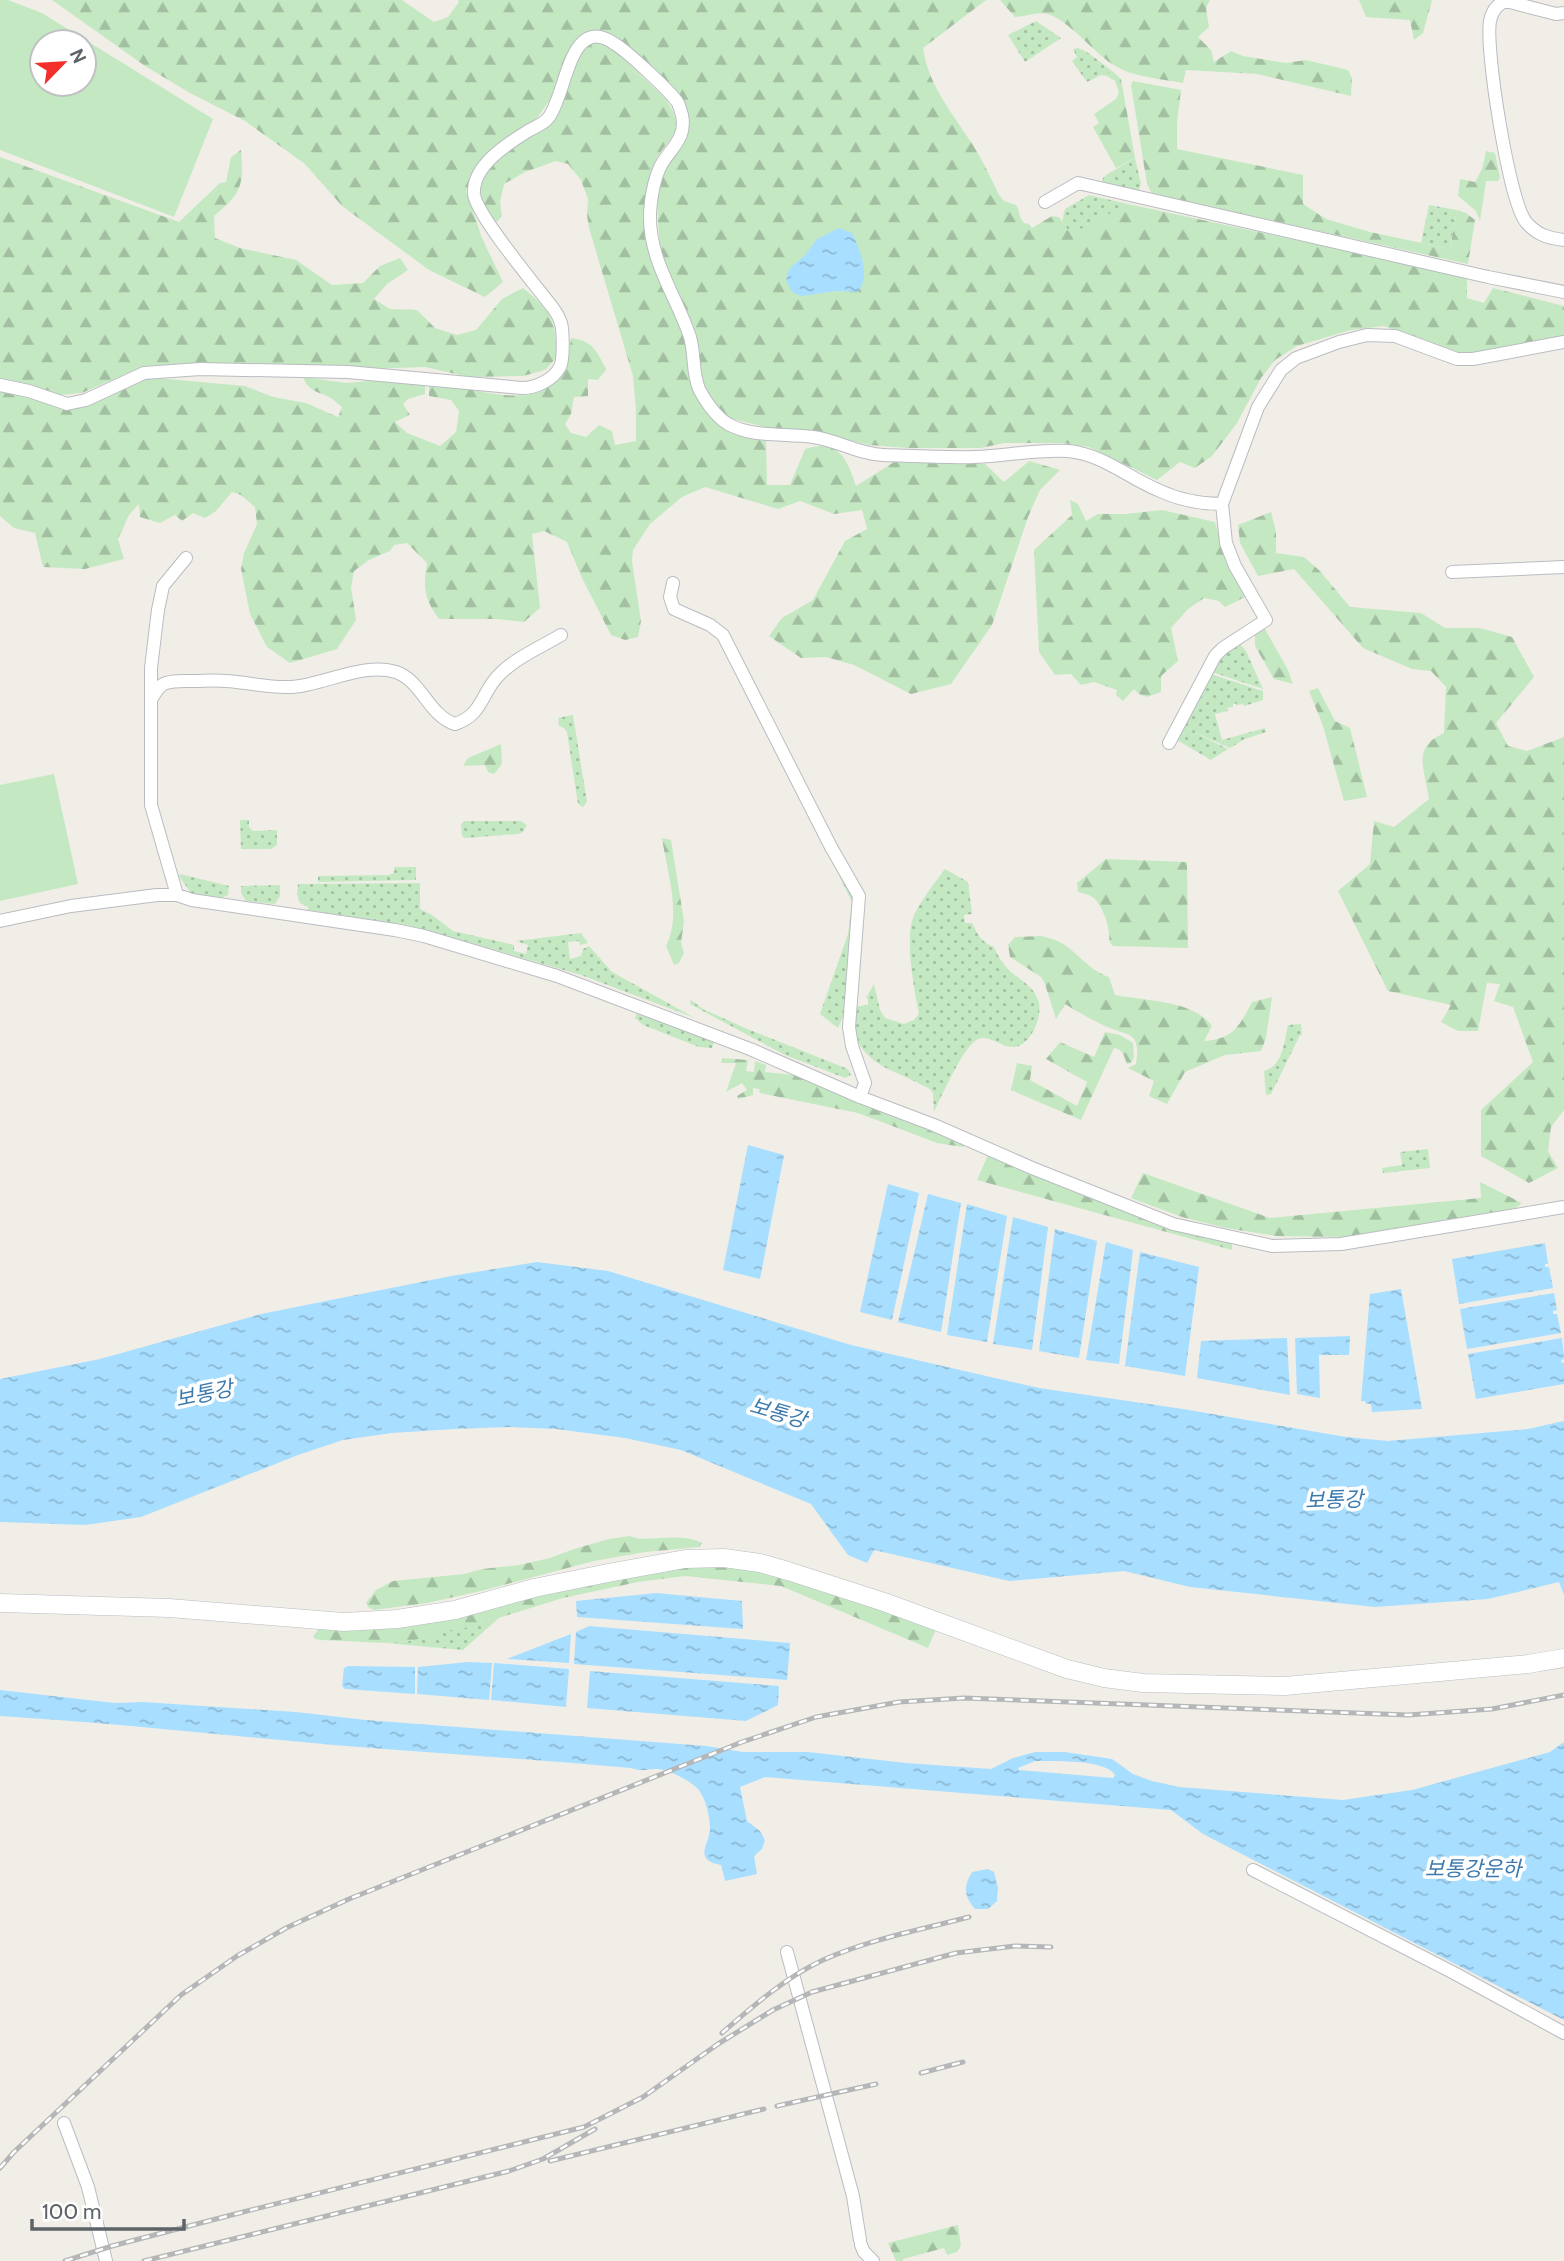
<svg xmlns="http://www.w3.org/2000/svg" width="1564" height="2261" font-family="Cabin,'Noto Sans KR',sans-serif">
  <defs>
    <pattern id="grass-dots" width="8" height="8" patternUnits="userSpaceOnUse" patternTransform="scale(1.75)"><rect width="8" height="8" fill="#c4e9c2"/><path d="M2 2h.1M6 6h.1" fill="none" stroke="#a2c0a1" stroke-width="1.8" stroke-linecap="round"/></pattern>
    <pattern id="forest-firs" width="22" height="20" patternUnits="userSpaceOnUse" patternTransform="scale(1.75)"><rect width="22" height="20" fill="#c4e9c2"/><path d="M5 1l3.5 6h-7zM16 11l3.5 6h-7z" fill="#a2c0a1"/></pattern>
    <pattern id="water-ripples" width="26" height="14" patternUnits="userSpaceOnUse" patternTransform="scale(1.75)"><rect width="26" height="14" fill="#a8deff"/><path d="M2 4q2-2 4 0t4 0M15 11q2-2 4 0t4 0" fill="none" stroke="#8cb8d2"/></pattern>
  </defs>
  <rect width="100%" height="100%" fill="#f1eee7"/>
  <path fill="url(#grass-dots)" d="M1036,21l25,17 -36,24 -17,-27z
    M1078,48l9,4 24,18 -4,6 -6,-1 -14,7 -15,-21 5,-4 -4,-8z
    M1135,158l6,26 -3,9 -36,-10 1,-5 3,-3z
    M1089,195l39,9 -57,31 -9,-14 3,-12z
    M1429,205l28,5 -7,39 -29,-6z
    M1239,643l7,8 17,38 -51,-17 9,-16z
    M1211,674l52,17v9l-19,6 -1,-2 -6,1 -2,-2 -2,1v3l-6,1 1,3 -13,3 7,26 43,-12 1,4 -21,7 -15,9 -40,-18 38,19 -17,11 -34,-20z
    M573,715l14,87 -4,5 -5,-3 -11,-72 -3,-4 -5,-2 -1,-8z
    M240,820h9v7l4,4 24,-1v15l-6,4h-30z
    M464,821h57l6,4 -4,7 -5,2 -53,4 -3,-2 -1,-12z
    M826,849l30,50 -11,113 -7,16 -18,-14 28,-80 4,-32z
    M394,867h22v13l-98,2v-6l71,-1 5,-2z
    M945,869l23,13 4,32 -8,1 1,8h7c6,12 9,19 22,24 4,9 8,16 15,23 11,11 23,14 29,30 6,14 -7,46 -24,47 -11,1 -25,-13 -36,-8 -14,6 -37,58 -44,73l-1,-18 -2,-4c-26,-17 -64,-21 -76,-55 -2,-8 -1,-19 -1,-28l14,-2v-6l-2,-1 8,-14 6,26 5,8 19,6 10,-4 5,-6c-5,-25 -12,-62 -8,-88 3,-18 23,-42 34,-57z
    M180,874l49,12 -1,9 -7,3 -30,-5 -12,-17z
    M420,883v26l12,6 21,16 61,14v6l12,3 2,-9 -12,-4 65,-8 7,10 -8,2 -1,-4 -11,1 2,17 11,-3 2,-7 6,-3 23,26 83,46 -114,-43 -158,-46 -35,-7 -80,-12v-3l-8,-4 -3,-9 1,-10z
    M280,885v11l-5,8 -29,-3 -5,-8v-7z
    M691,1000l12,9 42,19 103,41 3,6 -6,3 -60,-23 -84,-45 -11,-6z
    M638,1011l76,31 -2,6 -13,-1 -56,-22 -8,-7z
    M1301,1024l1,11h-2l-29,59 -5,1 -2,-24c19,-5 20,-29 24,-46z
    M1428,1149l2,19 -47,5 -1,-5 20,-3 -2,-13z
    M499,1618l-36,32 -78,-7 25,-2z"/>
  <path fill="url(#forest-firs)" d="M52,0h350l32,22 14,-5 11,-15 -1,-2h528l-63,48c5,37 30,66 50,97 10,16 18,33 26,50l5,6 12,4c4,6 2,11 8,18l5,1 3,4 20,-12 7,1 12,17 57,-30 339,73v21l17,5 9,-15 71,18v30l-79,17 -26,2 -75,-29 -33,4 -54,16 -22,14 -14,18 -24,45 -25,33 -17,12 -15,-6 -23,18 -68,-33 -26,-4h-59l-23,5h-73l-39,-3 -59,-15 -41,-2 -40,-10 -17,-17 -10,-18 -40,-127c-4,-26 -8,-57 1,-82 5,-13 16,-26 24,-38l-8,-41 -60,-56 -20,-9 -10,2 -14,11 -23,54 -15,21 -58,43 -13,30 16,47 21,44 -18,15 -56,-27 -87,-64 -37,-42 -60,-43 -55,-28 -45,-27z
    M1000,0h210l-4,8 3,19 -11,10 13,13 3,12 17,-11 12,5 43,7 20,-3 42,10 4,8 -1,18 -94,-22 -71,-4 -3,13c-20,-4 -42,-5 -60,-13 -25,-10 -49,-47 -75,-56 -11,-3 -22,3 -33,3z
    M1359,0h73l-9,33 -9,7 -4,-20 -44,-3z
    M600,41l14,9 51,48c25,36 1,38 -11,66 -5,14 -8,31 -9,47 -5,45 24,85 39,125 4,11 3,21 4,32 2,17 13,40 25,52 14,16 33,18 53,21l1,44h23l15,-36c33,-11 42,9 51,37l38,-24 91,2 19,18 25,-21 31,9 -20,20 -12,27 -36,108 -41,59 -40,10 -57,-29 -28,-8 -25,1 -32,-22 13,-18 31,-18 32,-59 22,-12 -5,-19 -28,4 -34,-13 -22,8 -73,-22 -23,10 -32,27 -17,26 -1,11 9,60 -3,16 -13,3 -14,-5 -29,-57 -15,-36 -23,-11 -12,3 8,74 -16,14 -26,-3h-59c-15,-20 -16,-32 -12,-56l-20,-20 -13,2 -4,6 -21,9 -15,11 -3,16 5,33 -19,29 -47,14 -23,-16 -17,-33 -9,-45 3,-16 13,-29 -2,-17 -14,-12 -9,-3 -16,19 -11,7 -12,-5 -11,8 -7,-6 -15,8 -20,-6 -1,-13 -10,11 -11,24 6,20 -39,10 -42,-2 -8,-34 -21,-5 -14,-12v-125l70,17 72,-29 14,-1 89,8 28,11 33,6 32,14 4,-10c-5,-4 -10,-9 -15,-11 -12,-5 -19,-6 -24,-19l43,6 35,-3 44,3v11l-17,5 -5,5 7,11 -15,7 12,11 33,13 16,-14 3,-21 -8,-11 -22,-4v-11l12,-1c57,9 121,36 130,-46 22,3 25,12 35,31l-8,11 -10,-1v17l-14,1 -3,17 -6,10 6,9 15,4 13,-12 13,6 3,14 21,-4v-31l-3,-34 -44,-148 -2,-13 1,-16 -7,-19 -13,-16 -12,-3 -31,11 -21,12 -4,18 2,14 -5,6c-12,-10 -15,-23 -18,-38l17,-26 49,-32 38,-77 7,-6z
    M1111,70l10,9 14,79 -19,10 -23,-41 6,-4 -5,-9 22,-15 3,-7 -4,-11 -8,-5z
    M1133,81l48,9 -4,33v26l126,26v29l23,15 44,13 80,17 7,-39 9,3 9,7 -7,44 -316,-70 -5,-10 -16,-99z
    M241,150c3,35 1,43 -27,66l1,22 25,10 56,12 36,25 31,-2 17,-17 20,-8 8,12 -21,14 -13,15 16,10 27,1 18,18 22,7 19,-5 26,-31 21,-11c29,24 33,32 34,69l-12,13 -22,6 -54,1 -44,-10 -58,2 -117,-6 -106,3 -62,27 -22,2 -60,-16v-222l179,65 41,-39 6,-1 5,-25z
    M1486,151l9,2 5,25 -2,3h-12l-6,40 -4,-10 -18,-15 2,-17 15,3 7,-13z
    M1070,500l8,4 8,17 12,-7h27l37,-4 53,12 9,32 23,42 -22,11 -6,-6 -15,-3 -16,11 -17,19 7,33 -17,15v16l-14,5 -8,-3 -5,-5 -11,12 -7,-6 1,-5 -23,-8 -13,3 -10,-11 -16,1 -16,-23 -5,-102 38,-35z
    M1271,512l5,20v21l28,4 16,14 30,36 71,6 24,15h35l32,9 22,40 -38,46 12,23 19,5 37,-14v373l-13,17 -3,24 10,17 -29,15 -48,-27v-46l52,-48 -20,-55 -19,-6 6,-17 -13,-1 -9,48h-20l-17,-9 10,-17 -63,-14 -50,-100 32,-27 4,-43 20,6 35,-28c-4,-30 -18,-51 15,-66l2,-46 -15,-16 -19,-2 -49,-21 -69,-79 -36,7 -18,-33 -2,-18z
    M1265,629l23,41 5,14 -19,-5 -19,-33v-12z
    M1318,688l17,33 15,7 17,69 -23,4 -21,-75 -14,-35z
    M501,744l1,20 -8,10 -6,-2 -3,-7 -22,1 5,-8z
    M662,838l9,2 13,81 -3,22 3,10 -5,10 -5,2 -8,-19c16,-32 1,-74 -4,-108z
    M1106,859l81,3 1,86 -75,-2 -4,-5c2,-12 -6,-34 -15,-43 -4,-3 -12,-5 -16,-6l-1,-9z
    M1041,936c8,2 16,4 22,8 16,10 27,27 46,33l6,18c30,6 78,5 97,31l-8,15c29,-2 35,-14 48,-39l20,-5 -6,41 -5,13 -36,4 -40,17 -18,32 -18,-8 5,-15 -26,-13 8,-4c5,-34 -7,-27 -31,-38 -13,-6 -27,-14 -40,-22l-9,15 -11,-35 -4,-7 -31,-20 -2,-12 7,-8z
    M1105,1032l15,3 13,8 1,14 -3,6 -4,1c-3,-8 -4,-15 -13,-16l-33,72 -70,-30 6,-27 15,3 -2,14 47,26 10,-24 -41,-23 14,-17 34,15z
    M722,1058l26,2 -2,11 8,1 1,-11 11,4 -1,7 29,3 171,70 -2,2 -26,-4 -79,-30 -98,-20 -1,-4 -6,-1v7l-15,4 -1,-3 10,-6 -5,-7 -16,9 10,-29h-15z
    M988,1155l211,81 33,8v6l-255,-70z
    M1143,1173l127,45 211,-20 -1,-16 42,21 -6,5 -173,29 -67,-1 -50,-8 -44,-11 -51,-19z
    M630,1536c16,8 48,-5 72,7l-3,4 -54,5 -51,9 -113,30 -54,12 -53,7 -6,-3 -2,-4 10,-13 17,-9 71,-7 18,-5 37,-4 31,-7 24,-9 35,-10z
    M689,1564l72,4 175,61 -8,19 -147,-62 -96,-10 -47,6 -75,16 -90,28 -63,15 -25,2 -64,-3 -6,-1 -2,-3 7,-8 39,1 45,-2 29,-5 102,-26z
    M958,2225l3,21 -4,6 -10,3 -3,-7 -41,11v2h-7l-8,-18z"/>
  <path fill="#c4e9c2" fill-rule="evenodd" d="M0,0h8l34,13 171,106 -39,98 -174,-67zM84,42v42h-42v-42z
    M54,774l24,110 -78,17v-116z"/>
  <path fill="url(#water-ripples)" fill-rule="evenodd" d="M839,228l13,5c8,17 19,41 6,59l-20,-1 -37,5 -9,-4 -6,-12 3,-11 16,-14 12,-16z
    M748,1145l36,10 -24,124 -37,-9z
    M888,1184l31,9 -27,127 -32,-8z
    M928,1194l33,9 -20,129 -43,-10z
    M967,1204l40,12 -20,126 -40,-7z
    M1013,1217l35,10 -16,123 -39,-6z
    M1055,1229l42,12 -18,117 -40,-7z
    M1106,1242l27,8 -14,114 -33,-4z
    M1545,1243l3,21h-3v3h4l4,21 -94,16 -7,-45z
    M1140,1252l59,15 -14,109 -60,-10z
    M537,1262l71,9 243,74 188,43 144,21 163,28 42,4 140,-12 36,-8v174l-5,-13 -71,17 -113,8 -185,-20 -66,-16 -115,10 -135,-31 -7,13 -19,-8 -37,-51 -130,-54 -56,-12 -69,-9 -47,-2 -55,2 -62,4 -49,7 -45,15 -157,62 -56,8 -85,-3v-143l100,-20 161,-45 190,-38z
    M1401,1289l21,120 -50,3 -1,-8h-5l-1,-3h-4l9,-107z
    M1554,1293l3,17 -4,1v3h4l4,19 -94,16 -7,-40z
    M1350,1336l-1,19h-30l1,43 -23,-4 -2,-56z
    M1287,1338l3,57 -93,-17 4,-37z
    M1562,1338l2,21 -3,1 1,3h2v21l-88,15 -8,-45z
    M656,1593l86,8 1,28 -166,-12 -1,-16z
    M589,1626l201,17 -3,37 -213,-16 2,-32z
    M571,1634l-2,29 -62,-4z
    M468,1662l24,1 -3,37 -72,-6 1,-27z
    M494,1663l75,6 -3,38 -75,-7z
    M348,1666l67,1v27l-70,-5 -3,-3 2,-18z
    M590,1671l189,15 -1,19 -32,16 -159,-13z
    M0,1690l115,13 28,-1 153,10 70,8 340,26 37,6h65l98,11 85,6 22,-11 22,-6h30l47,7 21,15 19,7 27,6 164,13 69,-10 138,-38 14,-10v278l-361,-186 -32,-24 -406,-33 -25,10 7,34 13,10 5,9 -3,9 -8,7 3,18 -32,7 -4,-16c-30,-5 -10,-23 -11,-37 0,-12 -5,-33 -14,-41 -8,-7 -28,-18 -39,-18 -12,0 -14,3 -26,-1 -99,-9 -198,-15 -297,-23 -111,-10 -222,-22 -334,-29zM1035,1761c18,0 71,-2 80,14l-2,3 -94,-8 -1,-2z
    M988,1869l6,3 4,16 -1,13 -9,8h-13c-11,-13 -12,-22 -3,-37z"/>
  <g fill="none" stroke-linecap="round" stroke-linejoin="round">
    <defs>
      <path id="street" d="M1564,13l-8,1 -50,-13c-9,3 -14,10 -16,20 -5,28 19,180 36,201 11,13 22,16 38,18
        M1045,202l33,-19 410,94 76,15
        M0,385l29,6 38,13 19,-4 58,-27 56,-4 148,3 174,16c14,0 31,-8 38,-21 4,-8 3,-36 1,-44 -2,-6 -5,-11 -8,-15 -16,-21 -77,-93 -79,-114 -2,-28 33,-50 54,-63 7,-4 16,-7 21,-14 18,-24 20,-105 66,-73 13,8 55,47 63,59 1,2 3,9 4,12 5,24 -12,33 -22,52 -6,13 -9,31 -10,45 -2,47 26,83 40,125 5,17 2,35 9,52 7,13 16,27 29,35 25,14 57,9 85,13 24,3 45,17 70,18 30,1 62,3 92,2 31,-1 61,-8 93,-6 34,3 59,26 90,39 19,9 43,14 64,14l36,-97 23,-37 15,-12 43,-16 28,-7 28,1 62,23h16l91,-17
        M1452,572l112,-5
        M673,583l-3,14 4,12 36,16 13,10 108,212 28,49 -10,131 3,19 13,37 -5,14
        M152,698c4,-6 7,-13 14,-15 9,-3 19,-2 27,-2 11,0 22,-1 33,0 19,1 39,6 59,6 34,1 78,-26 111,-15 26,9 32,43 59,52 27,-9 26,-29 42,-47 16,-18 44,-30 64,-42
        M1169,743l46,-87 8,-8 43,-28 -31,-54 -9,-23 -4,-39
        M177,895l-26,-90v-137l7,-58 5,-24 23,-28
        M0,921l71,-15 86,-11h20l15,5 203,30 29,6 133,40 193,73 110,48 74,28 98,43 141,56 99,22 69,-2 223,-37
        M1253,1870l201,103 110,60
        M787,1952l66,244 7,44
        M64,2123l24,64 18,74
        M861,2245l3,7 9,9"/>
      <path id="secondary" d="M0,1603l169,5 175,14 53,-3 58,-9 79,-22 74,-15 77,-14 39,-1 36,5 28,8 96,31 183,67 37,9 39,5 142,3 243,-22 36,-6"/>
    </defs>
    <use href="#street" stroke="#b9bcc1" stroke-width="14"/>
    <use href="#secondary" stroke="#b8bcc1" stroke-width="19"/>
    <use href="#street" stroke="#fff" stroke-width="12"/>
    <use href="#secondary" stroke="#fff" stroke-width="18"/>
    <defs>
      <path id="rail" d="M722,2033c31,-27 64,-56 101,-73 47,-21 97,-30 146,-43
        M921,2073l42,-11
        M777,2106l99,-22
        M550,2161l214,-52
        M0,2168l14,-16 167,-157 56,-39 49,-28 63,-29 393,-157 74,-25 83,-15 65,-4 444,17 84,-6 72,-14
        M65,2261l47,-15 131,-34 341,-85 59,-30 75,-53 55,-34 39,-18 144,-39 59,-7 36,1
        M144,2261l365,-90 34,-12 52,-30"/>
    </defs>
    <use href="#rail" stroke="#b5b6b7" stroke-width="5"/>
    <use href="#rail" stroke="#fff" stroke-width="2.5" stroke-dasharray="8" stroke-linecap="butt"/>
  </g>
  <g text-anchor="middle" stroke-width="7" stroke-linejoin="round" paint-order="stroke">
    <g font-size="21" font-style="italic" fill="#3c7aae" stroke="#fff">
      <text transform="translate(204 1394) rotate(-12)" y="7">보통강</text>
      <text transform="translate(778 1413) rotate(16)" y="7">보통강</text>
      <text transform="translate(1334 1500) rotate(-2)" y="7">보통강</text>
      <text x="1473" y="1876">보통강운하</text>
    </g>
  </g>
  <g transform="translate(63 63) rotate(65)"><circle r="33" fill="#ffffff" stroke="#bfc1c3" stroke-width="2"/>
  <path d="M0-5L12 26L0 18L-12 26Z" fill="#f32f2b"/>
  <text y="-10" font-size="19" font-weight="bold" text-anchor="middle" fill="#5e6368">N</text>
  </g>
  <path d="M32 2219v10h152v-10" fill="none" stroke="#5e6368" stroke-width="3.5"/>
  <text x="42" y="2219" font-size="21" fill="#5e6368" stroke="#ffffff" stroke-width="5" paint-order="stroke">100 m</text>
</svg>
